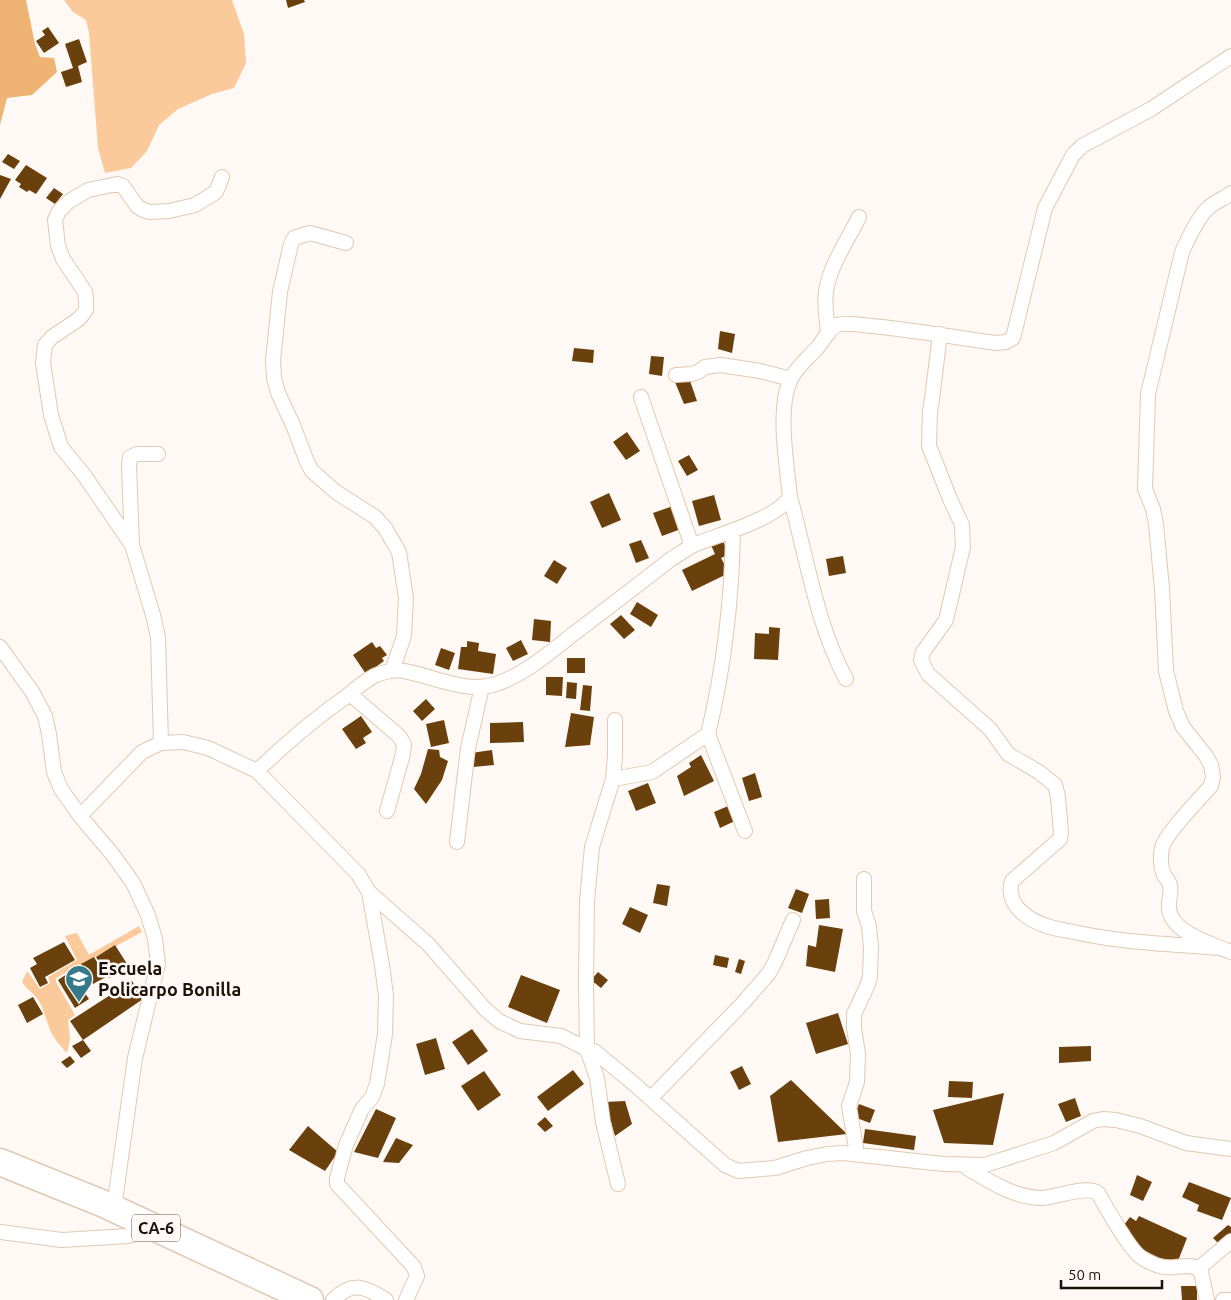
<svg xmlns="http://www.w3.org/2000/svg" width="1231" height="1300" font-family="Ubuntu,sans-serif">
  <rect width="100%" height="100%" fill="#fef9f4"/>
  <path fill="#faca9b" d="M64,0h168l12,34 2,29 -12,25 -22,6 -34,15 -19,16 -12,26 -16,17 -26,5 -7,-25 -9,-115 -3,-13 -13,-8z
    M139,926l3,6 -86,46v4l19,33 -7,5 2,19 -3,14c-7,-8 -15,-16 -18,-26 -4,-10 -6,-22 -13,-30 -4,-5 -10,-9 -14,-15l5,-11 13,18 10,-6 -2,-6 29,-17 -12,-24 12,-3 12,22z"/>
  <path fill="#efb374" d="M0,0h26l9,44 5,13 14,1 3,14 -25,23 -25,3 -7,27z"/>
  <path fill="#6a400c" d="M286,0h18l1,2 -17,6z
    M48,27l11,16 -15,10 -8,-12 9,-6 -3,-4z
    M79,39l8,23 -9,4 4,16 -16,5 -5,-15 12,-4 -8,-24z
    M8,154l12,7 -6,8 -12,-7z
    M26,165l21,13 -11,16 -7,-4 -2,2 -8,-5 2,-3 -6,-4z
    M0,175l11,4 -11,20z
    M54,188l9,6 -8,10 -9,-6z
    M720,331l15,3 -3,19 -14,-4z
    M574,348l20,2 -1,13 -21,-2z
    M651,356l13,1 -2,19 -13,-2z
    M689,378l8,23 -13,3 -9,-22z
    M627,432l13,19 -14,9 -13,-18z
    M689,455l9,15 -11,6 -9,-15z
    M609,493l12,27 -19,8 -12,-26z
    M714,495l7,25 -22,6 -7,-25z
    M673,506l8,23 -19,7 -9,-23z
    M721,537l8,17 -8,4 8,15 -37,18 -10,-21 33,-16 -5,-11z
    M641,540l8,18 -13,5 -7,-19z
    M843,556l3,17 -17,3 -3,-17z
    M554,560l13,8 -10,16 -13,-8z
    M637,602l21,13 -7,12 -21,-13z
    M621,615l14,15 -11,9 -14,-15z
    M534,619l17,2 -1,21 -18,-2z
    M769,627l11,1 -2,32 -24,-1 1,-26 14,1z
    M521,640l7,14 -15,7 -7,-13z
    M467,641l12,2 -1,8 18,3 -3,20 -35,-5 3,-22h6z
    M372,642l4,6 4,-2 7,9 -5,3 2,3 -18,13 -13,-19z
    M441,648l14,5 -6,17 -14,-5z
    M567,658h18v15h-18z
    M546,677h17l-1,19 -16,-1z
    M567,682l10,1 -1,16 -10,-1z
    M583,685l9,1 -2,25 -10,-1z
    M426,699l9,10 -13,12 -9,-10z
    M571,713l23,4 -4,28 -25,2z
    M361,716l11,16 -9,6 3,5 -10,6 -14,-20z
    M444,720l5,23 -18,4 -5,-23z
    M523,722l1,20 -34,1v-20z
    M428,749l11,1 1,7 8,4 -6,19 -16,24 -12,-15 7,-15z
    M492,750l2,15 -21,2 -2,-14z
    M701,755l13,26 -30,15 -7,-20 14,-9 -2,-4z
    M755,773l7,24 -13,4 -7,-23z
    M648,783l8,20 -20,8 -8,-20z
    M733,804l6,15 -19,9 -6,-16z
    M657,884l13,2 -3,20 -14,-3z
    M796,889l13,5 -7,19 -14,-5z
    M829,899l1,19 -14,1 -1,-19z
    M630,907l18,8 -8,18 -18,-9z
    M819,925l24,4 -8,43 -29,-6 2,-21 8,2z
    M64,942l11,18 -30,17 3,6 -8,4 -10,-19 7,-4 -4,-6z
    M115,945l14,22 -20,11 -13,-21z
    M715,955l14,3 -2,10 -14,-3z
    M94,957l12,20 -13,7 -12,-20z
    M739,959l6,2 -4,13 -6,-2z
    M79,966l12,18 -9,5 7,10 -14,9 -17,-28z
    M598,972l10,8 -7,8 -10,-8z
    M521,975l39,15 -13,33 -39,-16z
    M132,981l11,18 -60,41 -13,-19z
    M33,997l10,17 -16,9 -9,-18z
    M838,1013l10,31 -32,10 -10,-31z
    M472,1029l16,22 -20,14 -16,-23z
    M436,1038l9,31 -20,6 -9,-31z
    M83,1040l8,11 -10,7 -9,-12z
    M1091,1046v15l-32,2v-16z
    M70,1056l5,6 -8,6 -6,-6z
    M742,1066l9,18 -12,6 -9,-18z
    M573,1070l11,14 -36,27 -11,-14z
    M484,1071l17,24 -23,16 -17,-25z
    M791,1080l56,54 -69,8 -8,-46z
    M949,1081l24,1 -1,16 -24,-1z
    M1004,1093l-11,52 -49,-2 -11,-33z
    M1075,1098l6,18 -15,6 -8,-18z
    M625,1101l7,23 -17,12 -10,-34z
    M859,1104l16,6 -5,13 -16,-6z
    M376,1109l20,9 -18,40 -24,-6z
    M545,1117l8,9 -8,6 -8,-8z
    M308,1126l30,26 -13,19 -36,-21z
    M865,1129l51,7 -2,14 -51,-7z
    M396,1138l17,7 -14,18 -16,-1z
    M1137,1175l15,7 -9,19 -13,-6z
    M1189,1182l42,16 -9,22 -25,-9 2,-6 -17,-8z
    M1139,1216l48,22 -9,23 -27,-4 -18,-10 2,-7 -6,-6 1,-3 -6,-6 6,-8 6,4z
    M1228,1225l3,2v9l-10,10 -8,-8z
    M1181,1286h16v14h-15z"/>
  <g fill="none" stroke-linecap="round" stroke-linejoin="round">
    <defs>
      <path id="street" d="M1231,193c-7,6 -17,9 -23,15 -9,8 -21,33 -26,44l-34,142 -3,95 8,20 3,15 6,65 4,82 10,40 7,16 23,29 5,9 2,12 -2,9c-11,12 -46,48 -49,62 -2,7 -1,21 2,27 2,3 5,6 6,10 2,8 -2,15 -1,23 1,24 43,36 62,44
        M346,243l-36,-10 -16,5 -3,6 -11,48 -7,69 1,17 4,15 15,32 14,37 5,9 24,21 39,25 10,11 14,24 7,46 -2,38 -12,35
        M828,334c-1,-14 -4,-29 -2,-43 4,-26 22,-51 33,-74
        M940,334l-8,65 -2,12 -1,35 21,53 12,26 1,22 -17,73 -23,32 -2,8 7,14 62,55 18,25 31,18 16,13 3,12 3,36 -1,6 -48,42c-7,22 13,37 32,44 9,4 20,5 30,7 48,11 98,12 147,16
        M676,375l16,-1 6,-2 7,-5 16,-2 39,6 31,8
        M641,397l51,149
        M790,497c17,61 26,126 56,182
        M132,545l-3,-80 1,-8 7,-3h21
        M0,647l33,46 12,23 4,18 5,38 7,17 19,27 33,39 20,28 15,32 7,24 3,25 -23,94 -21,150
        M350,694l49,42 5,8 -1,10 -16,57
        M615,720v36l-2,23 -21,68 -5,54 -1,82 1,66 10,29 6,44 15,62
        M708,734l37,97
        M161,743l-3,-106 -5,-22 -21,-70 -48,-70 -23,-28 -10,-32 -8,-52 2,-18 7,-8 27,-18 7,-9v-10l-1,-8 -22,-33 -5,-13 -3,-26 4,-9 9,-9 20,-12 29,-6 6,2 14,20 6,4 7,2 19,-1 26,-6 21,-13 6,-15
        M257,771c29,-28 57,-52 90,-75 8,-7 18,-15 27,-20 8,-4 21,-7 30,-5 29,5 62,23 92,13 28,-9 53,-31 76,-49 33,-25 66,-50 99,-76 7,-4 15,-10 23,-14 25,-11 81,-25 96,-48 -3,-32 -14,-92 2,-120 6,-11 17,-20 25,-29 6,-6 11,-19 20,-23 9,-3 24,0 34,1 42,4 83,11 125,17l10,-1 7,-4 32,-130 28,-53 9,-9 69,-37 80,-53
        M613,779l39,-7 56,-38c16,-66 24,-136 25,-204
        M80,816l62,-64 19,-9 22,-1 25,6 49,23 101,103 11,18 13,73 4,31 -1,38 -8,50 -5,13 -10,12 -16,36 -9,33v6l77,83 3,9 -11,24
        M457,842l11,-94 14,-61
        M369,892l59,52 57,65 14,12 21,10 41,5 26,13 7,2 39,32 92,82 13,6 37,-3 32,-10 20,-4 16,-1 100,11 42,1 69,-22 39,-22 10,-2 13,1 24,6 46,17 45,6
        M651,1098l92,-95 26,-30 6,-11 18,-42
        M857,1154l-8,-48 8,-24 1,-28 -4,-26v-14l14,-30 2,-8 1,-28 -2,-22 -5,-15v-32
        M964,1166c23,14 50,32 78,32 15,-1 45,-13 56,-5 8,14 32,58 44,65 7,4 15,8 22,9 11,2 30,-6 37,5l6,28
        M0,1232l62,8 66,-4 25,-7
        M1199,1268l32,-27
        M333,1300c19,-19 32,-14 53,0
        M1223,1300h8"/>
      <path id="highway" d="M0,1162l104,42 206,96"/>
    </defs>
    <use href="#street" stroke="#e1c9b2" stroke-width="16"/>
    <use href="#highway" stroke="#e1c9b2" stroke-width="29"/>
    <use href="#street" stroke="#fff" stroke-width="14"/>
    <use href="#highway" stroke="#fff" stroke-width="26"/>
  </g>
  <defs>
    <symbol id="school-pin" viewBox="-11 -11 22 30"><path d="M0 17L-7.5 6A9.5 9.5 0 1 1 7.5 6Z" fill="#367989" stroke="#fef9f4"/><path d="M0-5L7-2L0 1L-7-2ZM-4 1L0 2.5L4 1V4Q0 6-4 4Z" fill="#fff"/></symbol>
  </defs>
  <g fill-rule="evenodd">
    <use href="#school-pin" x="63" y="963" width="32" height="43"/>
  </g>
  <g text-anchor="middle" stroke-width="5" stroke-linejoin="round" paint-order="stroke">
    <rect fill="#fef9f4" stroke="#5e5750" stroke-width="1" x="132" y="1214.5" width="48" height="27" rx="4"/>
    <g font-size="16" font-weight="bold" fill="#1a120a">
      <text x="156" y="1234">CA-6</text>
    </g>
    <g font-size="18" font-weight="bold" fill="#1a120a" stroke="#fef9f4" text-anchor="start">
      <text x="98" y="975">Escuela<tspan x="98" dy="21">Policarpo Bonilla</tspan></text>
    </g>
  </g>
  <path d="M1061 1280v8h101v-8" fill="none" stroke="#1a120a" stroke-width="2.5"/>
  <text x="1068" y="1280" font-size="15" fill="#1a120a" stroke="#fef9f4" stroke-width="4" paint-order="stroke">50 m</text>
</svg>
